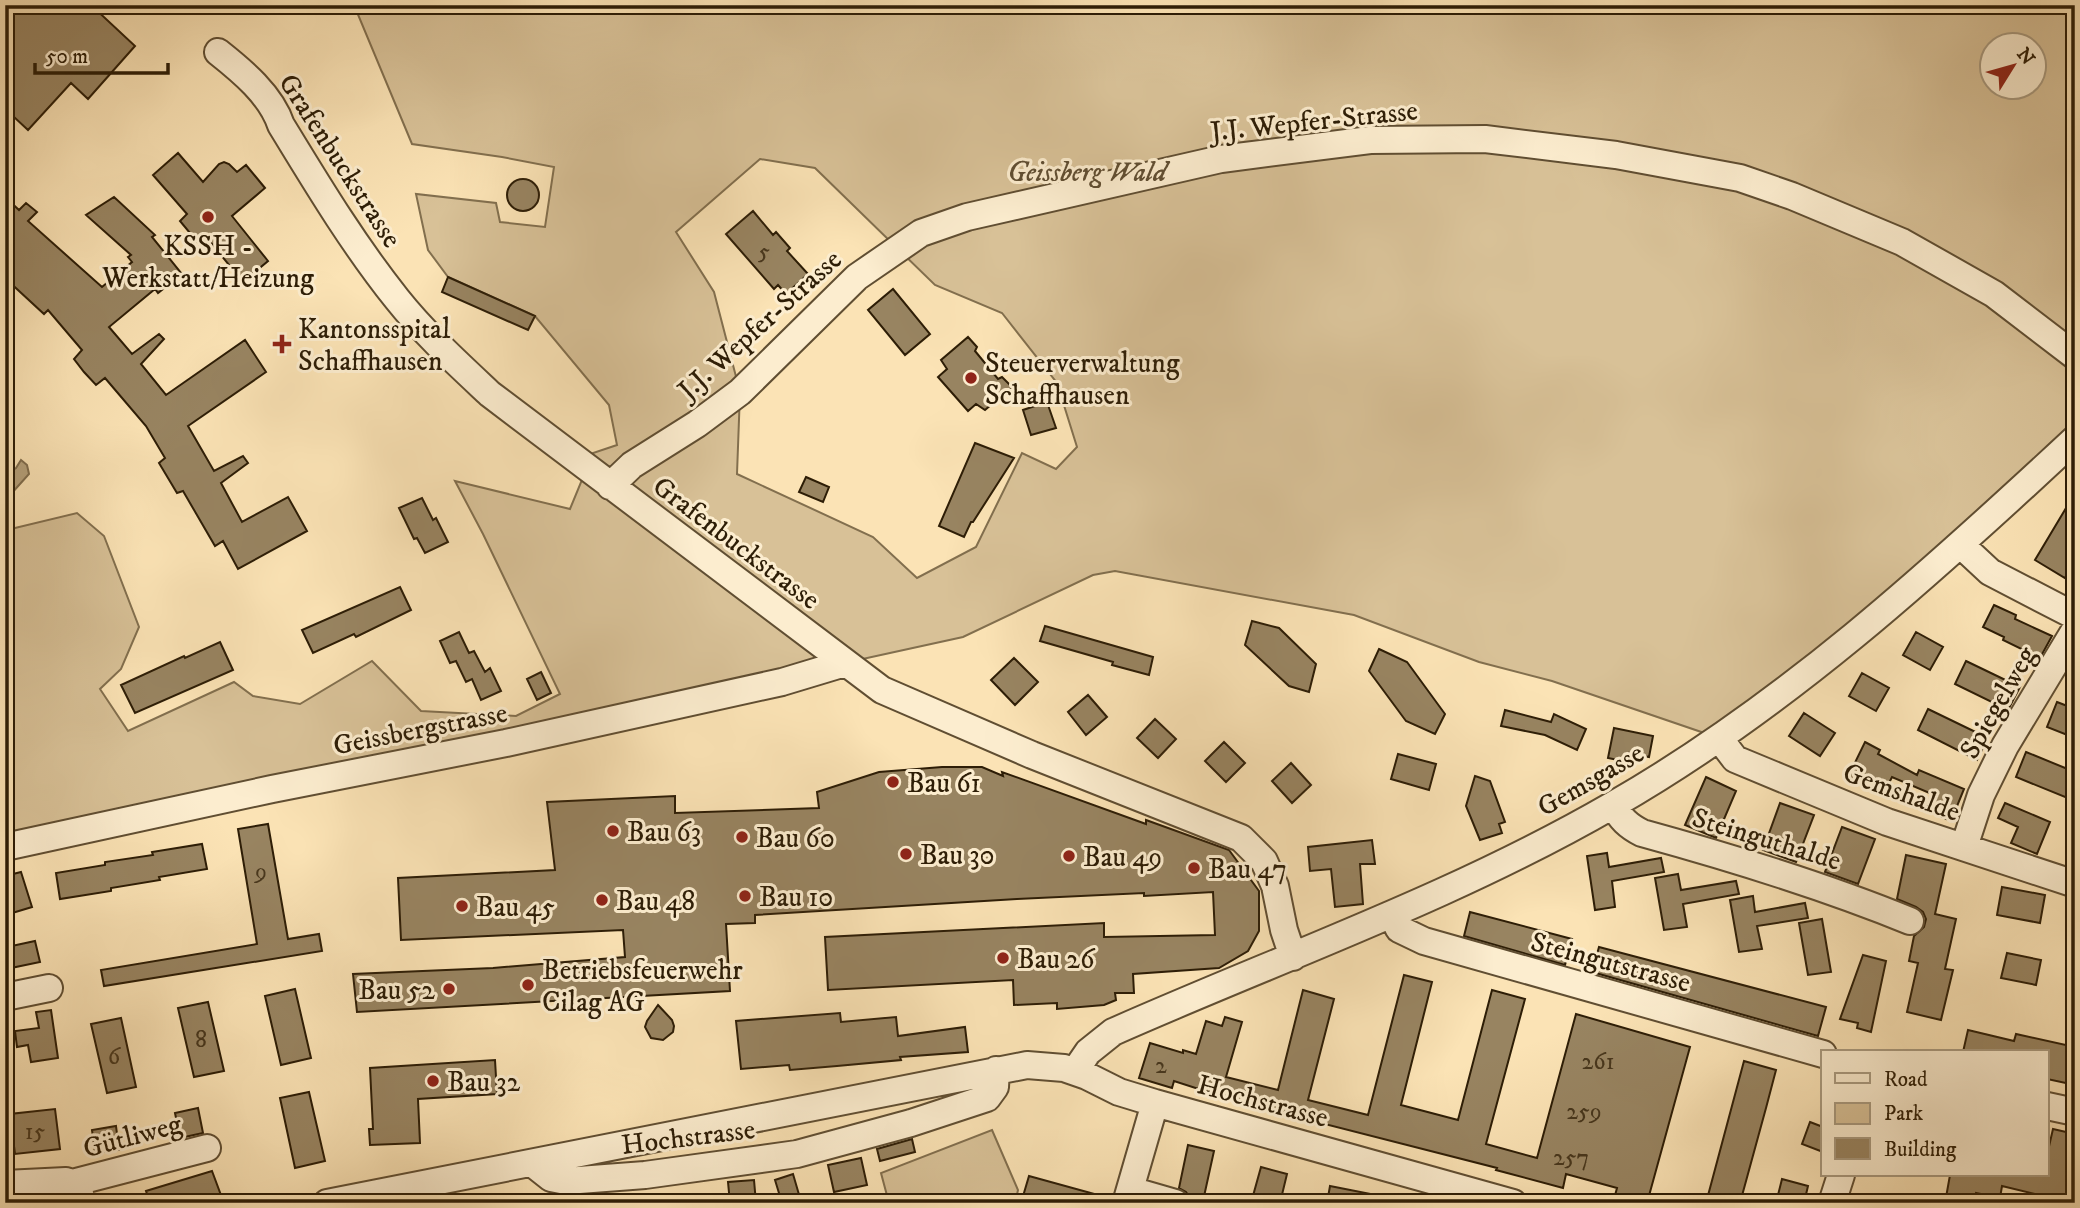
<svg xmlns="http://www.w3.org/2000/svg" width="2080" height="1208" font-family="'IM FELL DW Pica',serif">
  <rect width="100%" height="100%" fill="#fbe3b5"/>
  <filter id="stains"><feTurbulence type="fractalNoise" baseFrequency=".00286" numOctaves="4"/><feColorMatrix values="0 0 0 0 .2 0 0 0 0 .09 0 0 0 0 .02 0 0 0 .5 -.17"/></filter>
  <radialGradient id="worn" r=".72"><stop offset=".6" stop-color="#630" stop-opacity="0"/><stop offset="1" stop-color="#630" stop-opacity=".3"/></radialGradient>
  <path fill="#d8c197" stroke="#826f4e" stroke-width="2" fill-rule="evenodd" d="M354,5h1721v434l-356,299 -167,-57 -73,-19 -125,-47 -239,-44 -22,4 -130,62 -958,210v-320l10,1 62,-15 27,23 35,91 -18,42 -21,20 28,42 106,-49 19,14 47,8 72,-43 49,50 95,5 44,-22 -77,-160 -28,-53 115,28 23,-56 24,-8 -8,-40 -74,-89 -87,-39 -20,-27 -12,-56 80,9 4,19 45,5 9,-60 -52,-10 -90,-13zM1993,46h42v42h-42zM760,159l55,9 120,117 67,28 55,70 20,64 -21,22 -34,-16 -46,94 -59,31 -44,-41 -136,-63 3,-82 -26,-100 -38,-60z
    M992,1130l26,60 -3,13h-126l-8,-30z"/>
  <path fill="#b5a07a" stroke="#7f6c4c" stroke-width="2" d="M21,460l6,5 2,9 -18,20 -1,14 -5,5v-38l11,-7z"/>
  <path fill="#988461" stroke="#2d1d06" stroke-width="2" d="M5,5h86l44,41 -47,53 -17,-16 -43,47 -15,-14 -8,7z
    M178,153l25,29 16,-18 5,-2 5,2 8,8 9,-7 19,23 -33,28 36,45 -25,21 -36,-44 -8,6 -19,-23 7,-7 -34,-39z
    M507 195a16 16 0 1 1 32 0a16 16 0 1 1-32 0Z
    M5,197l14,13 7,-7 11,9 -9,9 74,66 30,-25 -4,-5 3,-2 -45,-40 28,-18 41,38 -3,2 30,37 -24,19 -3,-4 -46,38 23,27 27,-20 5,5 -23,25 25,31 79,-55 21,32 -78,54 26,45 29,-15 5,7 -27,20 21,39 46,-25 19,34 -69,38 -15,-28 -8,5 -32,-55 -6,2 -18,-30 6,-5 -19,-32 -41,-48 -9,7 -12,-13 -10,-13 8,-9 -34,-40 -4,4 -39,-36z
    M753,211l20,24 3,-3 14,16 -3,3 21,23 -22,20 -8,-9 -4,4 -48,-55z
    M448,277l87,39 -7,14 -86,-38z
    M893,289l37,45 -25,21 -37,-45z
    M968,337l9,10 -2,4 23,28 4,-2 10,10 -27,23 -9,-6 -8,7 -30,-34 9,-8 -6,-9z
    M1047,402l9,26 -25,7 -8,-25z
    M975,443l39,15 -41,64h-2l-7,15 -25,-11z
    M806,477l23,10 -6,15 -24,-10z
    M2075,493v68l-10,17 -30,-18z
    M422,498l11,22 3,-2 12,24 -23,11 -8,-15 -3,1 -15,-31z
    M400,587l11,23 -55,27 -2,-3 -41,19 -11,-23z
    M1994,605l22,10 -1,4 37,17 -12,22 -37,-18 1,-3 -21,-10z
    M1252,621l27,7 37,36 -7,28 -20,-6 -44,-41z
    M1045,626l108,31 -4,18 -37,-10 1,-3 -73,-21z
    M459,632l10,21 5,-2 11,21 5,-4 11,23 -20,9 -9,-21 -6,3 -10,-21 -6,2 -10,-22z
    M1916,632l27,15 -13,23 -27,-15z
    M220,642l13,28 -98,43 -14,-28 63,-29 1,2z
    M1379,649l28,13 38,52 -10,20 -29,-13 -37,-50z
    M1014,658l24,24 -23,23 -24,-25z
    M1966,661l54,26 -12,23 -53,-26z
    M541,672l10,21 -14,7 -10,-21z
    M1862,673l27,15 -13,23 -27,-15z
    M1088,695l19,22 -21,18 -18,-23z
    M2057,702l18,7v29l-28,-11z
    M1928,709l60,29 -11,22 -59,-30z
    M1505,710l46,12 3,-8 32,15 -9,21 -32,-15 -44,-9z
    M1804,713l31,20 -15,23 -31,-20z
    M1155,719l21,20 -18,19 -21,-20z
    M1614,728l39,8 -4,21 -20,-4 -1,9 -20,-4z
    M1224,742l21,21 -19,19 -21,-21z
    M1865,742l15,8 -2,4 39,21 2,-5 45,19 -13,32 -26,-11 7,-16 -40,-17 -9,18 -35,-18z
    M2026,752l49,20v29l-59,-24z
    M1398,754l38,10 -7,26 -38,-11z
    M1291,763l20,22 -19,18 -20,-22z
    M942,767h40l21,9 -1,-4 144,52v-4l83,30 30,41v40l-11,20 -29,17 -86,6 1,19h-19l1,7 -12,5 -47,4v-6l-43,2 -1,-25 -185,10 -3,-53 279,-14v14l111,-2 -2,-43 -69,4v-3l-127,6 -262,16v8l-29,1 4,67 -373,21 -4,-38 140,-6 132,-11 -2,-27 -222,10 -3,-62 157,-8 -8,-68 128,-6v17l144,-5 -2,-16 62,-20z
    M1475,776l15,5 15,41 -6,2 3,9 -22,7 -14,-34z
    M1706,777l30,14 -20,47 -31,-13z
    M1780,803l34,12 -18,47 -33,-12z
    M2005,803l45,19 -13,32 -26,-11 7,-16 -20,-9z
    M268,824l20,115 31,-5 3,17 -218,35 -3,-16 156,-26 -19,-115z
    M1842,827l33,12 -17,45 -33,-12z
    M1372,840l3,24h-15l3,40 -28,3 -4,-38 -21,2 -2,-24z
    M202,844l5,25 -48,8 1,3 -49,8v3l-51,8 -4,-26 49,-8v-3l48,-7 -1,-3z
    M1607,853l2,14 52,-9 3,14 -52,9 3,26 -20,3 -8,-54z
    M1906,855l40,9 -11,50 21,5 -11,50 8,1 -12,50 -34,-8 11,-49 -9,-2 5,-25 10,-9 2,-8 -3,-7 -7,-5 -19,-8z
    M21,872l11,35 -23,7 -4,-14v-24z
    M1678,874l3,16 55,-9 3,13 -56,10 4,23 -23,3 -9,-52z
    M2002,887l43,8 -5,28 -43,-8z
    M1753,896l2,16 50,-9 3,15 -51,8 5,23 -23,3 -9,-52z
    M1470,912l102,27 -7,26 -101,-29z
    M1822,919l9,53 -23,3 -9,-52z
    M35,941l5,21 -29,6 -4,-21z
    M1599,947l227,60 -8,29 -226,-64z
    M2007,953l34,7 -5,25 -35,-7z
    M1863,955l23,6 -15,71 -14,-4 1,-5 -18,-4z
    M1404,975l28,7 -31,123 57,15 34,-130 33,9 -39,145 51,14 39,-144 114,33 -43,156h-34l4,-15 -51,-14 -3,14 -67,-18 1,-2 -258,-66 -65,-21 -2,7 -33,-10 11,-35 33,10v-3l13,4 10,-33 16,5 3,-9 17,5 -16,55 52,13 25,-100 31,9 -26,101 60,15z
    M295,989l16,69 -30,7 -16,-69z
    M208,1002l16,69 -30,6 -16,-69z
    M658,1005l14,15 2,6 -1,6 -10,8 -12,-2 -6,-11 2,-6z
    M51,1010l7,48 -27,4 -3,-17 -11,2 -2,-16 24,-3 -3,-16z
    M840,1013l1,9 55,-5 2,19 67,-9 3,25 -68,5 1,3 -64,6 -47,4 -1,-5 -48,4 -5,-48z
    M121,1018l15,69 -29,6 -16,-69z
    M1968,1030l46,11 2,-7 59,13v38l-28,-6v-27h-84z
    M495,1060l2,34 -79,5 2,44 -50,2 -1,-16h4l-3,-61z
    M1744,1061l32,9 -10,38 -26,95h-34z
    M309,1092l16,69 -30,7 -15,-70z
    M198,1108l5,25 -23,5 -5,-25z
    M55,1109l5,40 -45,5 -5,-40z
    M1810,1122l13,5v25l-21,-8z
    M116,1126l3,24 -24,3 -3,-23z
    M2053,1129l22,5v69h-30l2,-6 -45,-11 -2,12 -24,-5 -2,10h-29l5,-28h97v-20z
    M912,1139l3,13 -35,9 -3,-12z
    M1188,1145l26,6 -11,50 -13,-3 -4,-6 -7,-4z
    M861,1158l6,27 -33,7 -6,-27z
    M1261,1167l26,7 -7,29h-29z
    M212,1171l10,27 -14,5h-58l-4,-12z
    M793,1174l7,24 -18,5 -7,-23z
    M1029,1176l80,22v5h-88z
    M1782,1179l26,7 -4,17h-28z
    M754,1180l2,23h-26l-2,-21z
    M1330,1186l51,10v7h-54z"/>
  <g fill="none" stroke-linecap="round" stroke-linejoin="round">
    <defs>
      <path id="minor" d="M218,52c24,19 53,43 63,73 36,59 72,119 116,174 27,34 61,65 93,95l392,296 150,65 209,83 23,23 11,25 9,44 9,27
        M610,486l22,-21 65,-41 43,-32 117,-115 64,-44 46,-16 254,-58 149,-19 115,-1 131,16 124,23 52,18 110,46 92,52 81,62
        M1961,545l29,27 85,44
        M1719,738l16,21 152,63 188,62
        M1613,805c8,14 15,21 29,28 91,25 180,52 268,88
        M5,847l267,-58 234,-46 276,-61 63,-19
        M1964,847l17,-52 24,-49 70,-116
        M1392,915l7,14 25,12 399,113
        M5,997l44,-9
        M1075,1071l13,-19 25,-20c167,-74 341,-135 500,-227 171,-98 318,-232 462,-366
        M2047,1106l28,6
        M532,1163l19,15 15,3 79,-6 152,-21 114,-31 76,-25 8,-11 1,-17
        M72,1183l135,-35
        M5,1184l61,-3c10,4 15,11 16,22
        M1130,1190l45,13
        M327,1203l700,-138 37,3 23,8 32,16 36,11 358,100
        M1126,1203l29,-100
        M1832,1203l9,-28"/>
    </defs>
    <use href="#minor" stroke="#604e32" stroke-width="30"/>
    <use href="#minor" stroke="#fcedcf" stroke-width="26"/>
  </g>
  <g fill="#8f2418" stroke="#fcedcf" stroke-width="2.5">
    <circle cx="208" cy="217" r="7"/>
    <path d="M278.5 333.5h7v7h7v7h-7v7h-7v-7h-7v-7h7z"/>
    <circle cx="971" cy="378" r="7"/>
    <circle cx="893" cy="782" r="7"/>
    <circle cx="613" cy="831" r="7"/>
    <circle cx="742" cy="837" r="7"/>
    <circle cx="906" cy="854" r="7"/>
    <circle cx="1069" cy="856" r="7"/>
    <circle cx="1194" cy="868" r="7"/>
    <circle cx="745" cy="896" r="7"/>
    <circle cx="602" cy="900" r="7"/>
    <circle cx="462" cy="906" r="7"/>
    <circle cx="1003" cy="958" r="7"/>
    <circle cx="528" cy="985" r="7"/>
    <circle cx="449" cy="989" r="7"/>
    <circle cx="433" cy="1081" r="7"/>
  </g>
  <g text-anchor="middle" stroke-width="6" stroke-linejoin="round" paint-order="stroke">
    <g font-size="24" fill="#48371d">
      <text x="764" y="259">5</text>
      <text x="261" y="879">9</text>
      <text x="201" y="1047">8</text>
      <text x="114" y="1064">6</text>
      <text x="1598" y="1069">261</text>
      <text x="1161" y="1073">2</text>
      <text x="1584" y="1119">259</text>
      <text x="35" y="1139">15</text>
      <text x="1571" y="1165">257</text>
    </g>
    <g font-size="28" fill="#2d1d06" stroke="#fcedcf">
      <text transform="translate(1314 120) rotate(-6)" y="10">J.J. Wepfer-Strasse</text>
      <text transform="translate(341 160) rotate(57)" y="10">Grafenbuckstrasse</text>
      <text transform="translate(759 324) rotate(-42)" y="10">J.J. Wepfer-Strasse</text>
      <text transform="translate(737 542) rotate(37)" y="10">Grafenbuckstrasse</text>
      <text transform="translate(1997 702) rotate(-60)" y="10">Spiegelweg</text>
      <text transform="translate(420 728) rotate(-11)" y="10">Geissbergstrasse</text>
      <text transform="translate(1590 779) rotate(-30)" y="10">Gemsgasse</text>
      <text transform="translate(1902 791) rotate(20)" y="10">Gemshalde</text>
      <text transform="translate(1767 838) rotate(17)" y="10">Steinguthalde</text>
      <text transform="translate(1611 961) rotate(15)" y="10">Steingutstrasse</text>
      <text transform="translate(1263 1100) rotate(15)" y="10">Hochstrasse</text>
      <text transform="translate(132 1135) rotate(-15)" y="10">Gütliweg</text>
      <text transform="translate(688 1136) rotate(-7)" y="10">Hochstrasse</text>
    </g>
    <g font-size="28" font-style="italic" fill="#604e32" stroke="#fcedcf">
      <text x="1087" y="181">Geissberg Wald</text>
    </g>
    <g font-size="28" fill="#2d1d06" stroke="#fcedcf" text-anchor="start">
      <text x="208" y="255" text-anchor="middle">KSSH -<tspan x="208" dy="32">Werkstatt/Heizung</tspan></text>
      <text x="298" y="338">Kantonsspital<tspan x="298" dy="32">Schaffhausen</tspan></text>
      <text x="985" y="372">Steuerverwaltung<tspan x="985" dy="32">Schaffhausen</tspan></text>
      <text x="907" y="792">Bau 61</text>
      <text x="627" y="841">Bau 63</text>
      <text x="756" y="847">Bau 60</text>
      <text x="920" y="864">Bau 30</text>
      <text x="1083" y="866">Bau 49</text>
      <text x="1208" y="878">Bau 47</text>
      <text x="759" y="906">Bau 10</text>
      <text x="616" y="910">Bau 48</text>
      <text x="476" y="916">Bau 45</text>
      <text x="1017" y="968">Bau 26</text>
      <text x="542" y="979">Betriebsfeuerwehr<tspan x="542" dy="32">Cilag AG</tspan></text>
      <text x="435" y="999" text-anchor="end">Bau 52</text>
      <text x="447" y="1091">Bau 32</text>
    </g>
  </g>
  <rect width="2080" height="1208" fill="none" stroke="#fbe3b5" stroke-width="28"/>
  <rect x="7" y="7" width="2066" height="1194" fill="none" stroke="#2d1d06" stroke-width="3.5"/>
  <rect x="14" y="14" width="2052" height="1180" fill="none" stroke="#2d1d06" stroke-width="2"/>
  <rect x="1821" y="1050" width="228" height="126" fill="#fcedcf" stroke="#a99a7f" stroke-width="2"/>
  <rect x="1835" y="1073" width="35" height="10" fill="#fcedcf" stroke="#a99a7f" stroke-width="2"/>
  <text x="1884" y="1086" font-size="21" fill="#2d1d06">Road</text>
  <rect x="1835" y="1103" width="35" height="21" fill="#d8c197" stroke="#a99a7f" stroke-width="2"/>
  <text x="1884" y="1120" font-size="21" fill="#2d1d06">Park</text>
  <rect x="1835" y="1138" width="35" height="21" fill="#988461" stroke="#a99a7f" stroke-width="2"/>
  <text x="1884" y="1156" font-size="21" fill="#2d1d06">Building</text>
  <g transform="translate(2013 66) rotate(53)"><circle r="33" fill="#fcedcf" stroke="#a99a7f" stroke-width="2"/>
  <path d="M0-5L12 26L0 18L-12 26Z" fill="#8f2418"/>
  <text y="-10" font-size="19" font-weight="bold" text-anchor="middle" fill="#2d1d06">N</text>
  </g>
  <path d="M35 63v10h133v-10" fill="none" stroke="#2d1d06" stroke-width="3.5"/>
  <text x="46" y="63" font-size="21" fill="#2d1d06" stroke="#fcedcf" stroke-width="5" paint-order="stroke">50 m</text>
  <rect width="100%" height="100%" filter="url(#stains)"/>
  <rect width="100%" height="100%" fill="url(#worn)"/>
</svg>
